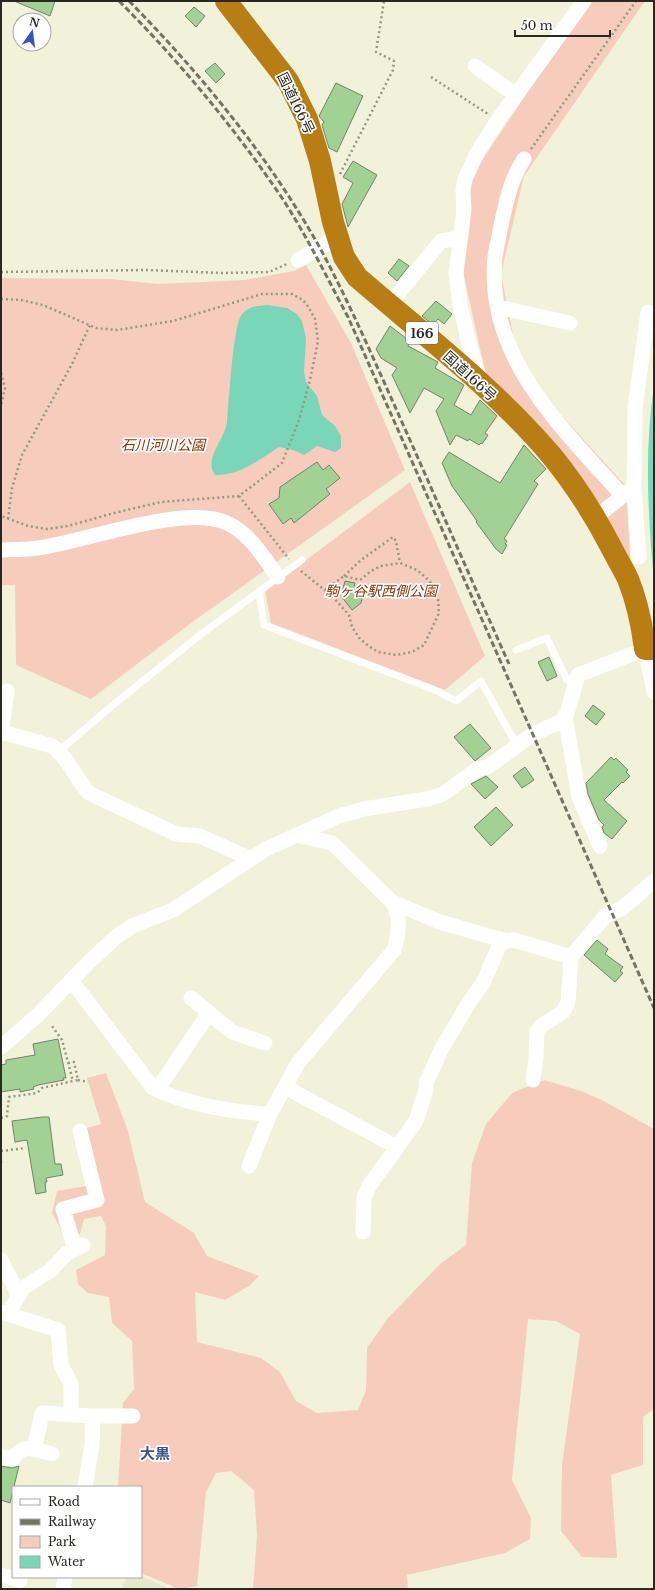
<svg xmlns="http://www.w3.org/2000/svg" width="655" height="1590" font-family="'Libre Baskerville','Noto Sans JP',serif">
  <rect width="100%" height="100%" fill="#f2f2db"/>
  <path fill="#e7e7c9" d="M141,1576l29,13h-48l5,-12z"/>
  <path fill="#f6cdbd" d="M589,1h56l-121,175 -23,98 19,96 106,116 4,72 -2,1 -141,-179 -26,-117 9,-85z
    M306,265l45,78 54,127 -211,151 -103,78 -75,-34 -1,-80h-14v-307l110,1 47,5 86,-4 50,-9z
    M410,482l75,174 -40,34 -174,-67 -6,-32z
    M106,1073l22,58 17,71 49,31 13,23 52,20 -10,10 -24,14 -30,-8 2,50 64,16 19,14 16,29 21,12 41,-3 8,-20 1,-42 21,-30 52,-54 26,-19 6,-82 14,-39 26,-31 32,-13 37,11 21,9 52,29v280l-11,8v48l-32,10 6,83 -35,-1 -21,-26 1,-66 18,-131 -24,-13 -28,-2 -16,161 19,38 -1,21 -25,14 -98,22 1,14h-155l4,-54 -3,-45 -23,-19 -15,2 -10,19 -9,94 -18,3 -38,-16v-86h-23l5,-84 11,-14 -2,-48 -20,-18 -3,-26 -21,-4 -10,-9 -2,-14 29,-15 1,-29 -5,-10 -17,3 -4,15 -15,2 -13,-23 5,-22 41,-7 -15,-55 18,-5 -14,-46z"/>
  <path fill="#7ad6b9" d="M268,305l19,3 10,6 5,7 4,17 -2,34 2,10 11,14 5,19 13,11 6,10v12l-6,4 -18,-6 -13,9 -11,-5 -14,-3c-20,13 -40,29 -64,28 -12,-17 10,-35 12,-53 2,-19 6,-94 14,-106 6,-10 16,-10 27,-11z
    M654,386v194c-6,-64 -10,-130 0,-194z"/>
  <path fill="#a1d294" stroke="#748170" d="M14,1h41l-5,15z
    M194,7l11,9 -9,11 -11,-11z
    M215,63l10,11 -9,9 -11,-12z
    M336,83l27,13 -26,56 -8,-4 -7,-23 2,-3 -5,-6z
    M353,161l24,14 -29,52 -6,-23 11,-21 -10,-6z
    M399,259l10,7 -12,15 -9,-8z
    M436,301l16,13 -8,10 -6,-5 -5,6 -11,-9z
    M390,326l17,13 2,3 -1,4 30,16 -3,6 29,17 -10,20 17,10 9,-15 17,16 -12,17 3,2 -6,9 -1,-1 -2,2 -10,-6 -1,2 -12,-6 -6,10 -14,-34 8,-12 -20,-11 -14,25 -18,-38 5,-7 -16,-10 -5,-9z
    M524,445l22,24 -12,12 4,3 -34,55 3,2 -2,3 2,1 -5,9 -6,-5 -20,-27 1,-1 -25,-35 -10,-23 7,-11 51,31z
    M317,462l6,8 6,-5 11,13 -14,11 4,5 -36,29 -3,-5 -8,6 -14,-20 10,-6 1,-11z
    M345,581l10,2 -1,3 7,2 3,5 -3,10 -9,7 -11,-14z
    M549,657l8,19 -10,5 -9,-19z
    M593,705l12,9 -9,11 -11,-9z
    M470,724l21,24 -16,13 -21,-24z
    M611,757l3,3 2,-2 12,12 -2,2 4,4 -7,7 -1,-1 -18,18 23,21 -15,18 -8,-6 -2,-6 2,-2 -5,-5 -11,-26 -2,-11z
    M525,767l9,13 -12,8 -9,-12z
    M486,776l12,11 -13,12 -14,-15z
    M496,807l17,18 -22,21 -17,-19z
    M597,940l11,9 -3,5 18,13 -3,4 3,2 -8,9 -31,-27z
    M58,1039l8,39h-3l1,2 -26,5 -5,2 1,2 -14,3v-3l-19,3v-27l5,-1v-4l29,-5 -2,-11z
    M42,1117h7l6,47h6l2,11 -17,3 1,4h-2l1,10 -10,2 -9,-54 -12,2 -3,-21z
    M1,1466l11,2 7,-2 -9,37 -9,-3z"/>
  <g fill="none" stroke-linecap="round" stroke-linejoin="round">
    <path stroke="#969685" stroke-width="2.5" stroke-dasharray="2 3" stroke-linecap="butt" d="M431,77l57,37
      M531,149l105,-148
      M340,174l53,-104 1,-9 -18,-9 8,-51
      M1,272l146,-2 75,3 47,-1 18,-8
      M1,299l20,1 22,5 53,23 21,2 56,-9 89,-27h30l11,6 6,8 6,11 3,22 -8,39 -11,40 -17,43 -43,33 -78,6 -47,11 -46,13 -21,3 -19,-3 -27,-10
      M1,373l4,15 -4,17
      M239,496l50,63
      M8,519l4,-31 10,-33 50,-91 18,-39
      M301,571l31,25 17,19 3,12 8,12 10,8 8,5 18,3 16,-3 12,-7 15,-32 -1,-15 -4,-12 -10,-10 -7,-6 -17,-7 -19,3 -10,5 -11,9 -16,-4 -20,15
      M344,576l17,-16 32,-23 3,4 4,22
      M68,1063l6,-1 4,18 -5,1
      M78,1080l10,2
      M1,1118l6,-2 2,-19 28,-4 5,-5 31,-7 -11,-41 -10,-14
      M1,1151l25,-3
      M1,1161v5"/>
    <path stroke="#fff" stroke-width="7" d="M259,592l5,33 171,65 21,11 25,-20 35,63
      M516,650l31,-12 20,42 9,1
      M59,751l54,-46 87,-70 102,-75"/>
    <path stroke="#fff" stroke-width="15" d="M475,66l41,29
      M524,159c-15,23 -18,45 -24,71 -1,9 -4,18 -5,27 -10,100 67,171 128,239
      M298,260l22,-12 17,-12
      M389,305l52,-64 18,-3
      M498,307l72,16
      M481,382l-13,-42 -8,-35 -4,-32 8,-63 -1,-20 2,-11 12,-26 21,-33 86,-119
      M595,518l35,-28
      M1,550c12,-1 25,0 37,-2 47,-6 150,-46 191,-24 22,11 35,34 49,53
      M639,557l-5,-69 1,-80 13,-96
      M565,716l14,81 21,49
      M1,732l51,14c16,11 24,33 37,47l87,41 24,2 51,23
      M1,734l6,-43
      M296,835l36,8 60,59 48,20 66,19 8,-1 57,17 -3,45 -5,10 -22,14 -4,5 -1,27 -3,22
      M571,957l35,-42 15,-6 33,-28
      M71,980l82,108c36,17 78,24 117,26
      M191,998l41,34 33,11
      M1,1047l36,-31 51,-53 28,-26 16,-11 41,-16 93,-61 73,-33 25,-7 63,-10 16,-5 33,-24 13,-4 44,-32 29,-13 5,-8 11,-38 67,-26 9,43
      M285,1087l112,60
      M157,1090l52,-77
      M249,1166l21,-52 28,-51 96,-113c5,-16 7,-34 -2,-48
      M363,1232l1,-34 5,-12 47,-65 10,-31v-7l16,-35 28,-47 13,-18 16,-37 7,-5
      M75,1249l-12,-40 34,-9 -17,-69
      M1,1260l17,34
      M1,1312l57,18 3,35 10,19v31
      M8,1314l15,-26 27,-17 17,-18 16,-8
      M34,1450l8,-37 51,3h40
      M1,1457l12,2c11,-17 22,-9 39,-5
      M85,1487l7,-42 1,-29
      M1,1575l19,5
      M63,1589l2,-12"/>
    <path stroke="#b87e13" stroke-width="22" d="M226,1l62,80 19,38 13,42 13,61 11,35 13,20c66,57 137,111 194,178 23,28 43,59 60,92 5,10 12,21 17,32 9,22 14,46 17,70h9"/>
    <path stroke="#747466" stroke-width="3" stroke-dasharray="6 3" stroke-linecap="butt" d="M119,1c60,60 113,124 161,194 26,39 46,81 68,122l306,691
      M129,1c73,74 140,156 191,247 27,50 50,103 73,154 39,87 77,175 116,262"/>
  </g>
  <g text-anchor="middle" stroke-width="3.5" stroke-linejoin="round" paint-order="stroke">
    <rect fill="#fff" stroke="#696963" stroke-width="1" x="406" y="322" width="32" height="22" rx="3"/>
    <g font-size="13" font-weight="bold" fill="#292920">
      <text x="422" y="338">166</text>
    </g>
    <g font-size="14" fill="#292920" stroke="#fff">
      <text transform="translate(296 103) rotate(64)" y="5">国道166号</text>
      <text transform="translate(470 376) rotate(42)" y="5">国道166号</text>
    </g>
    <g font-size="14" font-style="italic" fill="#8a3404" stroke="#fff">
      <text x="163" y="450">石川河川公園</text>
      <text x="381" y="596">駒ヶ谷駅西側公園</text>
    </g>
    <g font-size="15" font-weight="bold" fill="#3d518c" stroke="#fff">
      <text x="155" y="1459">大黒</text>
    </g>
  </g>
  <rect width="655" height="1590" fill="none" stroke="#292920" stroke-width="4"/>
  <rect x="12" y="1486" width="130" height="92" fill="#ffffff" stroke="#a9a9a6"/>
  <rect x="20" y="1499" width="20" height="6" fill="#ffffff" stroke="#a9a9a6"/>
  <text x="48" y="1506" font-size="12" fill="#292920">Road</text>
  <rect x="20" y="1519" width="20" height="6" fill="#747466" stroke="#a9a9a6"/>
  <text x="48" y="1526" font-size="12" fill="#292920">Railway</text>
  <rect x="20" y="1536" width="20" height="12" fill="#f6cdbd" stroke="#a9a9a6"/>
  <text x="48" y="1546" font-size="12" fill="#292920">Park</text>
  <rect x="20" y="1556" width="20" height="12" fill="#7ad6b9" stroke="#a9a9a6"/>
  <text x="48" y="1566" font-size="12" fill="#292920">Water</text>
  <g transform="translate(32 32) rotate(14)"><circle r="19" fill="#ffffff" stroke="#a9a9a6"/>
  <path d="M0-3L7 15L0 10L-7 15Z" fill="#3653c4"/>
  <text y="-6" font-size="11" font-weight="bold" text-anchor="middle" fill="#292920">N</text>
  </g>
  <path d="M515 30v6h95v-6" fill="none" stroke="#292920" stroke-width="2"/>
  <text x="521" y="30" font-size="12" fill="#292920" stroke="#ffffff" stroke-width="3" paint-order="stroke">50 m</text>
</svg>
